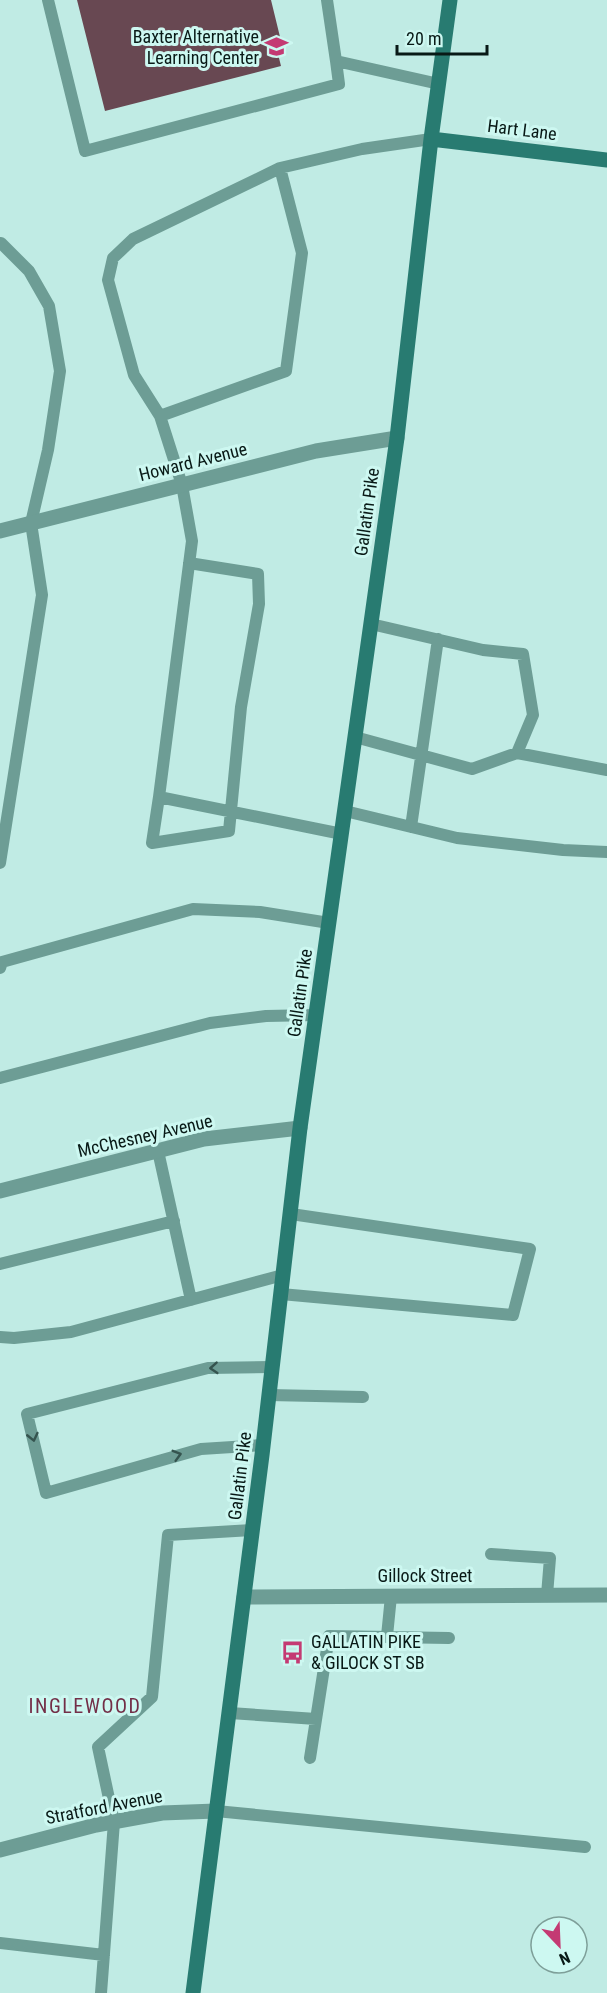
<svg xmlns="http://www.w3.org/2000/svg" width="607" height="1993" font-family="'Roboto Condensed',sans-serif">
  <rect width="100%" height="100%" fill="#c0ebe4"/>
  <path fill="#684852" d="M77,0h194l10,41 -6,1 6,24 -176,45z"/>
  <g fill="none" stroke-linecap="round" stroke-linejoin="round">
    <path stroke="#6d9d95" stroke-width="12" d="M48,0l37,151 254,-67 -3,-23
      M327,0l9,61 103,23
      M160,416l-26,-41 -26,-95 5,-22 20,-19 147,-71
      M355,737l117,32 45,-16 16,-38 -10,-61 -40,-4 -112,-26
      M517,753l90,17
      M159,797l-7,46 77,-12 12,-124 18,-103 -1,-30 -69,-11
      M345,811l112,27 106,12 44,2
      M411,827l27,-188
      M342,834l-183,-37 33,-256 -10,-56 -22,-69 126,-45 16,-118 -22,-85 82,-19 69,-10
      M0,863l42,-268 -11,-72 17,-73 12,-79 -11,-65 -20,-35 -28,-28
      M0,968l2,-6 191,-53 67,3 69,11
      M0,1078l210,-55 56,-7 50,-1
      M158,1151l33,149
      M0,1264l174,-43
      M281,1294l232,21 17,-66 -239,-35
      M0,1337l14,1 57,-6 212,-57
      M269,1395l94,2
      M263,1445l-62,4 -155,44 -19,-79 181,-46 64,-1
      M491,1554l59,4 -3,37
      M387,1636l4,-40
      M230,1713l86,6
      M310,1758l19,-122 120,2
      M216,1811l369,36
      M0,1943l104,12
      M101,1993l13,-171 -16,-75 54,-50 16,-162 84,-5"/>
    <path stroke="#6d9d95" stroke-width="15" d="M0,531l316,-80 81,-13
      M0,1191l204,-52 96,-11
      M244,1597l363,-2"/>
    <path stroke="#6d9d95" stroke-width="15" d="M0,1850l96,-25 66,-12 54,-2"/>
    <path stroke="#287b71" stroke-width="15" d="M431,139l176,21
      M193,1993l69,-538 38,-327 97,-690 34,-299 19,-139"/>
  </g>
  <defs><path id="oneway-chevron" d="M-2-3.5L2.5 0L-2 3.5" fill="none" stroke-width="1.6" stroke-linecap="round" stroke-linejoin="round" transform="scale(1.5)"/></defs>
  <g stroke="#35544f">
    <use href="#oneway-chevron" transform="translate(214 1368) rotate(176)"/>
    <use href="#oneway-chevron" transform="translate(33 1437) rotate(77)"/>
    <use href="#oneway-chevron" transform="translate(177 1455) rotate(-16)"/>
  </g>
  <defs>
    <symbol id="school-bare" viewBox="-9 -9 18 18"><path d="M0-5L7-2L0 1L-7-2ZM-4 1L0 2.5L4 1V4Q0 6-4 4Z" fill="#c43a73" stroke="#cdf8f1" stroke-width="2.5" paint-order="stroke"/></symbol>
    <symbol id="bus-bare" viewBox="-9 -9 18 18"><path d="M-5-6H5V4H4V6H2V4H-2V6H-4V4H-5ZM-3.5-4V0h7V-4ZM-3.5 1.2v1.5H-2V1.2ZM2 1.2v1.5H3.5V1.2Z" fill="#c43a73" stroke="#cdf8f1" stroke-width="2.5" paint-order="stroke"/></symbol>
  </defs>
  <g fill-rule="evenodd">
    <use href="#school-bare" x="260" y="30" width="33" height="33"/>
    <use href="#bus-bare" x="276" y="1636" width="33" height="33"/>
  </g>
  <g text-anchor="middle" stroke-width="6" stroke-linejoin="round" paint-order="stroke">
    <g font-size="18" fill="#081916" stroke="#cdf8f1" text-anchor="end">
      <text x="259" y="43">Baxter Alternative<tspan x="259" dy="21">Learning Center</tspan></text>
      <text x="311" y="1648" text-anchor="start">GALLATIN PIKE<tspan x="311" dy="21">&amp; GILOCK ST SB</tspan></text>
    </g>
    <g font-size="18" fill="#081916" stroke="#cdf8f1">
      <text transform="translate(522 130) rotate(7)" y="6">Hart Lane</text>
      <text transform="translate(193 462) rotate(-14)" y="6">Howard Avenue</text>
      <text transform="translate(367 512) rotate(-82)" y="6">Gallatin Pike</text>
      <text transform="translate(300 993) rotate(-82)" y="6">Gallatin Pike</text>
      <text transform="translate(145 1136) rotate(-13)" y="6">McChesney Avenue</text>
      <text transform="translate(240 1476) rotate(-83)" y="6">Gallatin Pike</text>
      <text x="425" y="1582">Gillock Street</text>
      <text transform="translate(104 1807) rotate(-11)" y="6">Stratford Avenue</text>
    </g>
    <g font-size="20" letter-spacing="1.5" fill="#732f48" stroke="#cdf8f1">
      <text x="85" y="1713">INGLEWOOD</text>
    </g>
  </g>
  <g transform="translate(559 1945) rotate(157)"><circle r="28" fill="#cdf8f1" stroke="#7e9f99" stroke-width="1.5"/>
  <path d="M0-4.5L10 22L0 15L-10 22Z" fill="#c43a73"/>
  <text y="-9" font-size="16" font-weight="bold" text-anchor="middle" fill="#081916">N</text>
  </g>
  <path d="M397 45v9h90v-9" fill="none" stroke="#081916" stroke-width="3"/>
  <text x="406" y="45" font-size="18" fill="#081916" stroke="#cdf8f1" stroke-width="4.5" paint-order="stroke">20 m</text>
</svg>
